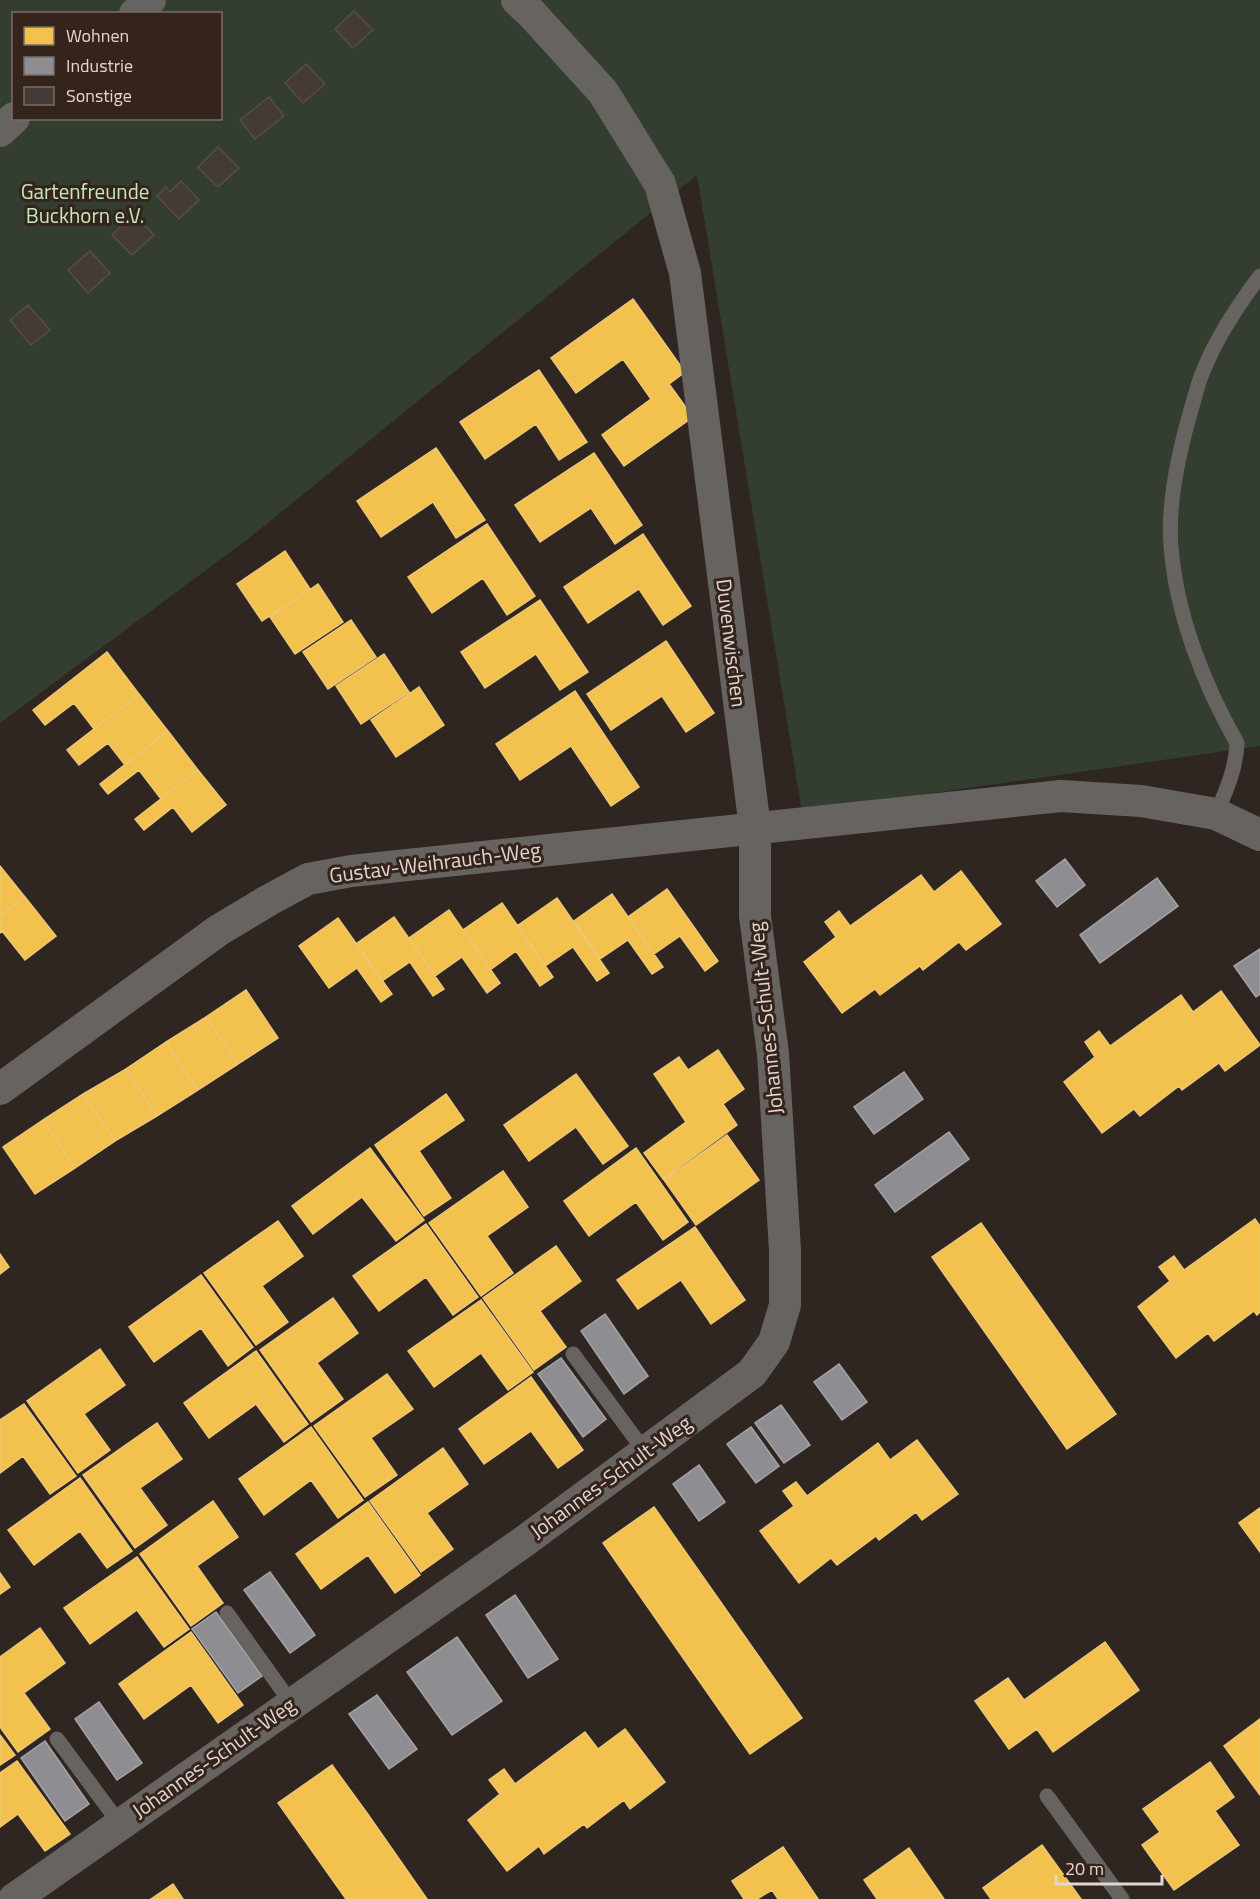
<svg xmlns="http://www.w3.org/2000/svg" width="1260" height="1899" font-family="'Titillium Web',sans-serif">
  <rect width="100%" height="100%" fill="#2f2622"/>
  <path fill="#333d30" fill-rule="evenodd" d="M0,0h1260v746l-458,66 -105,-637 -449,364 -248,184zM14,14h206v104h-206z"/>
  <path fill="#f2c14e" stroke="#edc775" stroke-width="1.5" d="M633,299l52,73 -16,12 24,33 -69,49 -22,-31 49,-36 -28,-40 -47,34 -25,-35z
    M539,370l48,72 -28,18 -23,-36 -51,35 -25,-37z
    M436,448l49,72 -29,18 -23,-36 -52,35 -24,-36z
    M594,453l48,72 -27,19 -24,-36 -51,34 -25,-37z
    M487,524l48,72 -28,19 -24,-37 -51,35 -24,-36z
    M643,534l48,72 -28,19 -24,-36 -51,34 -24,-36z
    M285,551l25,38 -48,32 -25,-37z
    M318,584l25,38 -48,32 -25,-37z
    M540,600l48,72 -28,18 -24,-36 -51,34 -24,-36z
    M351,620l25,37 -48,32 -25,-37z
    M666,641l48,72 -28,19 -24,-36 -51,34 -24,-36z
    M107,652l32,42 -45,35 -20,-26 -29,22 -12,-15z
    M384,654l25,38 -48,32 -25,-38z
    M419,687l25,38 -48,32 -25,-37z
    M575,691l64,96 -28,19 -40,-60 -51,34 -24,-36z
    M139,694l29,37 -43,34 -17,-22 -29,22 -12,-15z
    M168,731l30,39 -37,29 -22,-29 -31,24 -8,-10z
    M198,770l28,35 -34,27 -19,-25 -29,23 -9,-11z
    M0,866l25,31 -25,19z
    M961,871l40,53 -35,26 -7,-8 -36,28 -3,-4 -40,29 -5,-6 -33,24 -38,-51 32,-25 -11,-15 14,-11 11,15 71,-51 13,17z
    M667,889l51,72 -13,10 -25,-35 -26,18 -26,-37z
    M612,894l51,73 -11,7 -24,-34 -28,19 -26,-38z
    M25,897l31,39 -31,24 -23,-29 -2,2v-17z
    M557,898l52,75 -12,8 -24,-34 -28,19 -28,-40z
    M502,903l51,74 -13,9 -24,-35 -26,19 -27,-40z
    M449,910l51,73 -13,10 -25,-36 -27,19 -26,-38z
    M394,917l50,72 -11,7 -23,-34 -28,19 -26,-37z
    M338,918l54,76 -11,8 -24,-34 -28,20 -30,-42z
    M246,990l32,48 -40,26 -32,-47z
    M1221,991l39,54 -35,26 -6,-8 -37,27 -3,-4 -39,30 -6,-7 -32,24 -38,-51 31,-25 -10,-15 14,-11 11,15 71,-51 12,17z
    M206,1017l32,47 -40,26 -32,-48z
    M166,1042l32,48 -41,26 -31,-47z
    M718,1050l26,39 -21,15 14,21 -74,54 -19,-26 42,-31 -32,-48 25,-17 9,13z
    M126,1069l31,47 -42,25 -32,-47z
    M576,1074l52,72 -25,18 -27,-37 -47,34 -25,-36z
    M83,1094l32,47 -40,27 -32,-48z
    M446,1094l18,26 -45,31 32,47 -27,18 -49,-71z
    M43,1120l32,48 -40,26 -32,-47z
    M727,1135l32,45 -63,45 -32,-45z
    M370,1148l54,72 -28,21 -34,-44 -49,37 -21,-28z
    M636,1148l52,74 -25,18 -27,-38 -47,34 -25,-35z
    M503,1171l25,36 -41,29 26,37 -32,23 -52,-73z
    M1255,1219l5,7v86l-3,3 -3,-4 -40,30 -6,-8 -32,25 -38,-51 32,-26 -11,-14 15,-11 10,14z
    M278,1221l25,35 -41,30 26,36 -32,23 -52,-72z
    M981,1223l135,191 -49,35 -135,-192z
    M426,1224l52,73 -25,18 -27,-38 -47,34 -26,-35z
    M695,1227l50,73 -34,24 -30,-44 -43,29 -21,-29z
    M556,1246l25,35 -41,30 26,36 -32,23 -51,-72z
    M0,1254l9,13 -9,7z
    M201,1275l52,72 -25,19 -27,-38 -47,34 -25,-35z
    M333,1298l25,35 -41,30 26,36 -32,23 -51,-72z
    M481,1300l52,72 -25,18 -27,-37 -47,34 -26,-36z
    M100,1349l25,36 -41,29 26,36 -32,23 -51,-72z
    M256,1351l52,73 -24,18 -28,-38 -47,34 -25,-35z
    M387,1374l26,35 -42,29 26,37 -32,22 -51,-71z
    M531,1377l52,73 -25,18 -27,-37 -47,33 -25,-35z
    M24,1404l52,72 -26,18 -27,-38 -23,17v-53z
    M157,1423l25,36 -42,29 27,37 -32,23 -52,-73z
    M311,1427l52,73 -25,18 -27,-38 -47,35 -25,-36z
    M917,1440l41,54 -36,26 -6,-8 -37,28 -3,-4 -39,29 -6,-7 -32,25 -39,-52 34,-25 -11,-15 13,-9 11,14 71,-53 12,17z
    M443,1448l25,36 -41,29 26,36 -32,23 -51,-71z
    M80,1478l52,73 -25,17 -27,-37 -46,34 -26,-35z
    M213,1501l25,36 -41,29 26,37 -32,23 -51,-72z
    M368,1502l52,73 -25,18 -27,-38 -47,34 -25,-35z
    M654,1507l148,211 -52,36 -147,-211z
    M1260,1508v44l-21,-29z
    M137,1557l52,72 -25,18 -27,-37 -47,34 -26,-36z
    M0,1573l10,14 -10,7z
    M40,1628l25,35 -41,30 26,36 -32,23 -18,-25v-70z
    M191,1632l52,73 -25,18 -27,-38 -47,34 -25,-35z
    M1105,1642l34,48 -86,62 -16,-23 -28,20 -34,-48 33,-23 16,22z
    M1260,1719v76l-36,-49z
    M625,1729l40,53 -35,27 -6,-9 -37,28 -3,-4 -40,30 -5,-8 -32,25 -39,-51 32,-26 -11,-14 15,-11 11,15 70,-52 13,17z
    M0,1735l15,20 -15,10z
    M17,1761l53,73 -25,17 -27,-37 -18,13v-54z
    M1210,1762l24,35 -19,14 24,34 -65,45 -32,-45 18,-13 -17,-23z
    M332,1765l35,48 60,86h-81l-68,-96z
    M1042,1845l39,54h-90l-8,-11z
    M783,1847l35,52h-40l-6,-9 -15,9h-13l-12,-18z
    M909,1848l35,51h-67l-13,-19z
    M173,1884l10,15h-32z"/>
  <path fill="#8d8d92" stroke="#a6a3a5" stroke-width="1.5" d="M1065,859l20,26 -28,22 -21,-26z
    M1157,878l21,28 -78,57 -20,-28z
    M1260,949v45l-4,3 -22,-31z
    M904,1072l19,27 -49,35 -20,-27z
    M949,1132l20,27 -74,53 -20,-27z
    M605,1314l43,62 -24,18 -43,-63z
    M561,1358l45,61 -23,18 -45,-63z
    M839,1364l28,38 -25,18 -28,-38z
    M781,1405l29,40 -26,18 -29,-40z
    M751,1427l28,39 -23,17 -29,-39z
    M699,1465l26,37 -26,19 -26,-37z
    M270,1572l45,63 -25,18 -46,-63z
    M515,1595l43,64 -30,19 -42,-63z
    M216,1612l46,64 -24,17 -46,-64z
    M457,1637l45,64 -50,34 -45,-63z
    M377,1695l40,54 -28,20 -40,-55z
    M99,1702l43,61 -25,17 -42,-61z
    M45,1741l44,63 -24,17 -44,-63z"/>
  <path fill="#443b37" stroke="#564d49" stroke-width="1.5" d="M354,11l19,19 -20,18 -18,-19z
    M306,64l19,20 -22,19 -18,-20z
    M269,97l15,19 -29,23 -15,-19z
    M218,147l21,21 -21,19 -20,-20z
    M181,181l18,19 -20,19 -22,-23 9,-9 4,5z
    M133,214l21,21 -22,20 -20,-20z
    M90,251l20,22 -22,20 -20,-23z
    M28,305l22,25 -19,15 -21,-25z"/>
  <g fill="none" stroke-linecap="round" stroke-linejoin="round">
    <path stroke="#676360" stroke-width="15" d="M1216,814c10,-23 20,-45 21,-71 -33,-58 -61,-129 -66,-197 -4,-45 9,-99 22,-143 3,-11 6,-23 11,-34 14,-34 34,-64 56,-93
      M573,1354l73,99
      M227,1613l65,91
      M57,1739l63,85
      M1047,1796l75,103"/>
    <path stroke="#676360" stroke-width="32" d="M135,14l15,-14
      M0,131l14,-13
      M0,1089l219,-159 50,-30 39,-21 43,-8 710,-75 80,5 75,13 44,21
      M14,1899l508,-356 230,-170 22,-31 11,-37v-55l-12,-196 -18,-138v-88l-70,-555 -25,-89 -57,-92 -71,-78 -15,-14"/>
  </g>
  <g text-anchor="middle" stroke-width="6" stroke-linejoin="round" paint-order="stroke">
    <g font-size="21" fill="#c1e9bd" stroke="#35241c">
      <text x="85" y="199">Gartenfreunde<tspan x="85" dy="24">Buckhorn e.V.</tspan></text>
    </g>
    <g font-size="21" fill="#e1d6d0" stroke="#35241c">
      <text transform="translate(731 643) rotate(83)" y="7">Duvenwischen</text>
      <text transform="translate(435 863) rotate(-7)" y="7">Gustav-Weihrauch-Weg</text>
      <text transform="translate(766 1018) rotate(-96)" y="7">Johannes-Schult-Weg</text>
      <text transform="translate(611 1477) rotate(-36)" y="7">Johannes-Schult-Weg</text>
      <text transform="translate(214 1758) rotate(-35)" y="7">Johannes-Schult-Weg</text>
    </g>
  </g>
  <rect x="12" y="12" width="210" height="108" fill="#35241c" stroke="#7a6b64" stroke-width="1.5"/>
  <rect x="24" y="27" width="30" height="18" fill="#f2c14e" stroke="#7a6b64" stroke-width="1.5"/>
  <text x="66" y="42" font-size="18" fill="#e1d6d0">Wohnen</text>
  <rect x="24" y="57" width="30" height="18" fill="#8d8d92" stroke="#7a6b64" stroke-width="1.5"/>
  <text x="66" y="72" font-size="18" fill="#e1d6d0">Industrie</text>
  <rect x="24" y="87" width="30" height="18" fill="#443b37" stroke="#7a6b64" stroke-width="1.5"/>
  <text x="66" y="102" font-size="18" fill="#e1d6d0">Sonstige</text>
  <path d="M1056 1875v9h106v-9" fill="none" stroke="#e1d6d0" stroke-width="3"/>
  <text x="1065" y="1875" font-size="18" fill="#e1d6d0" stroke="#35241c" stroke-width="4.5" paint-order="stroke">20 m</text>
</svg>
